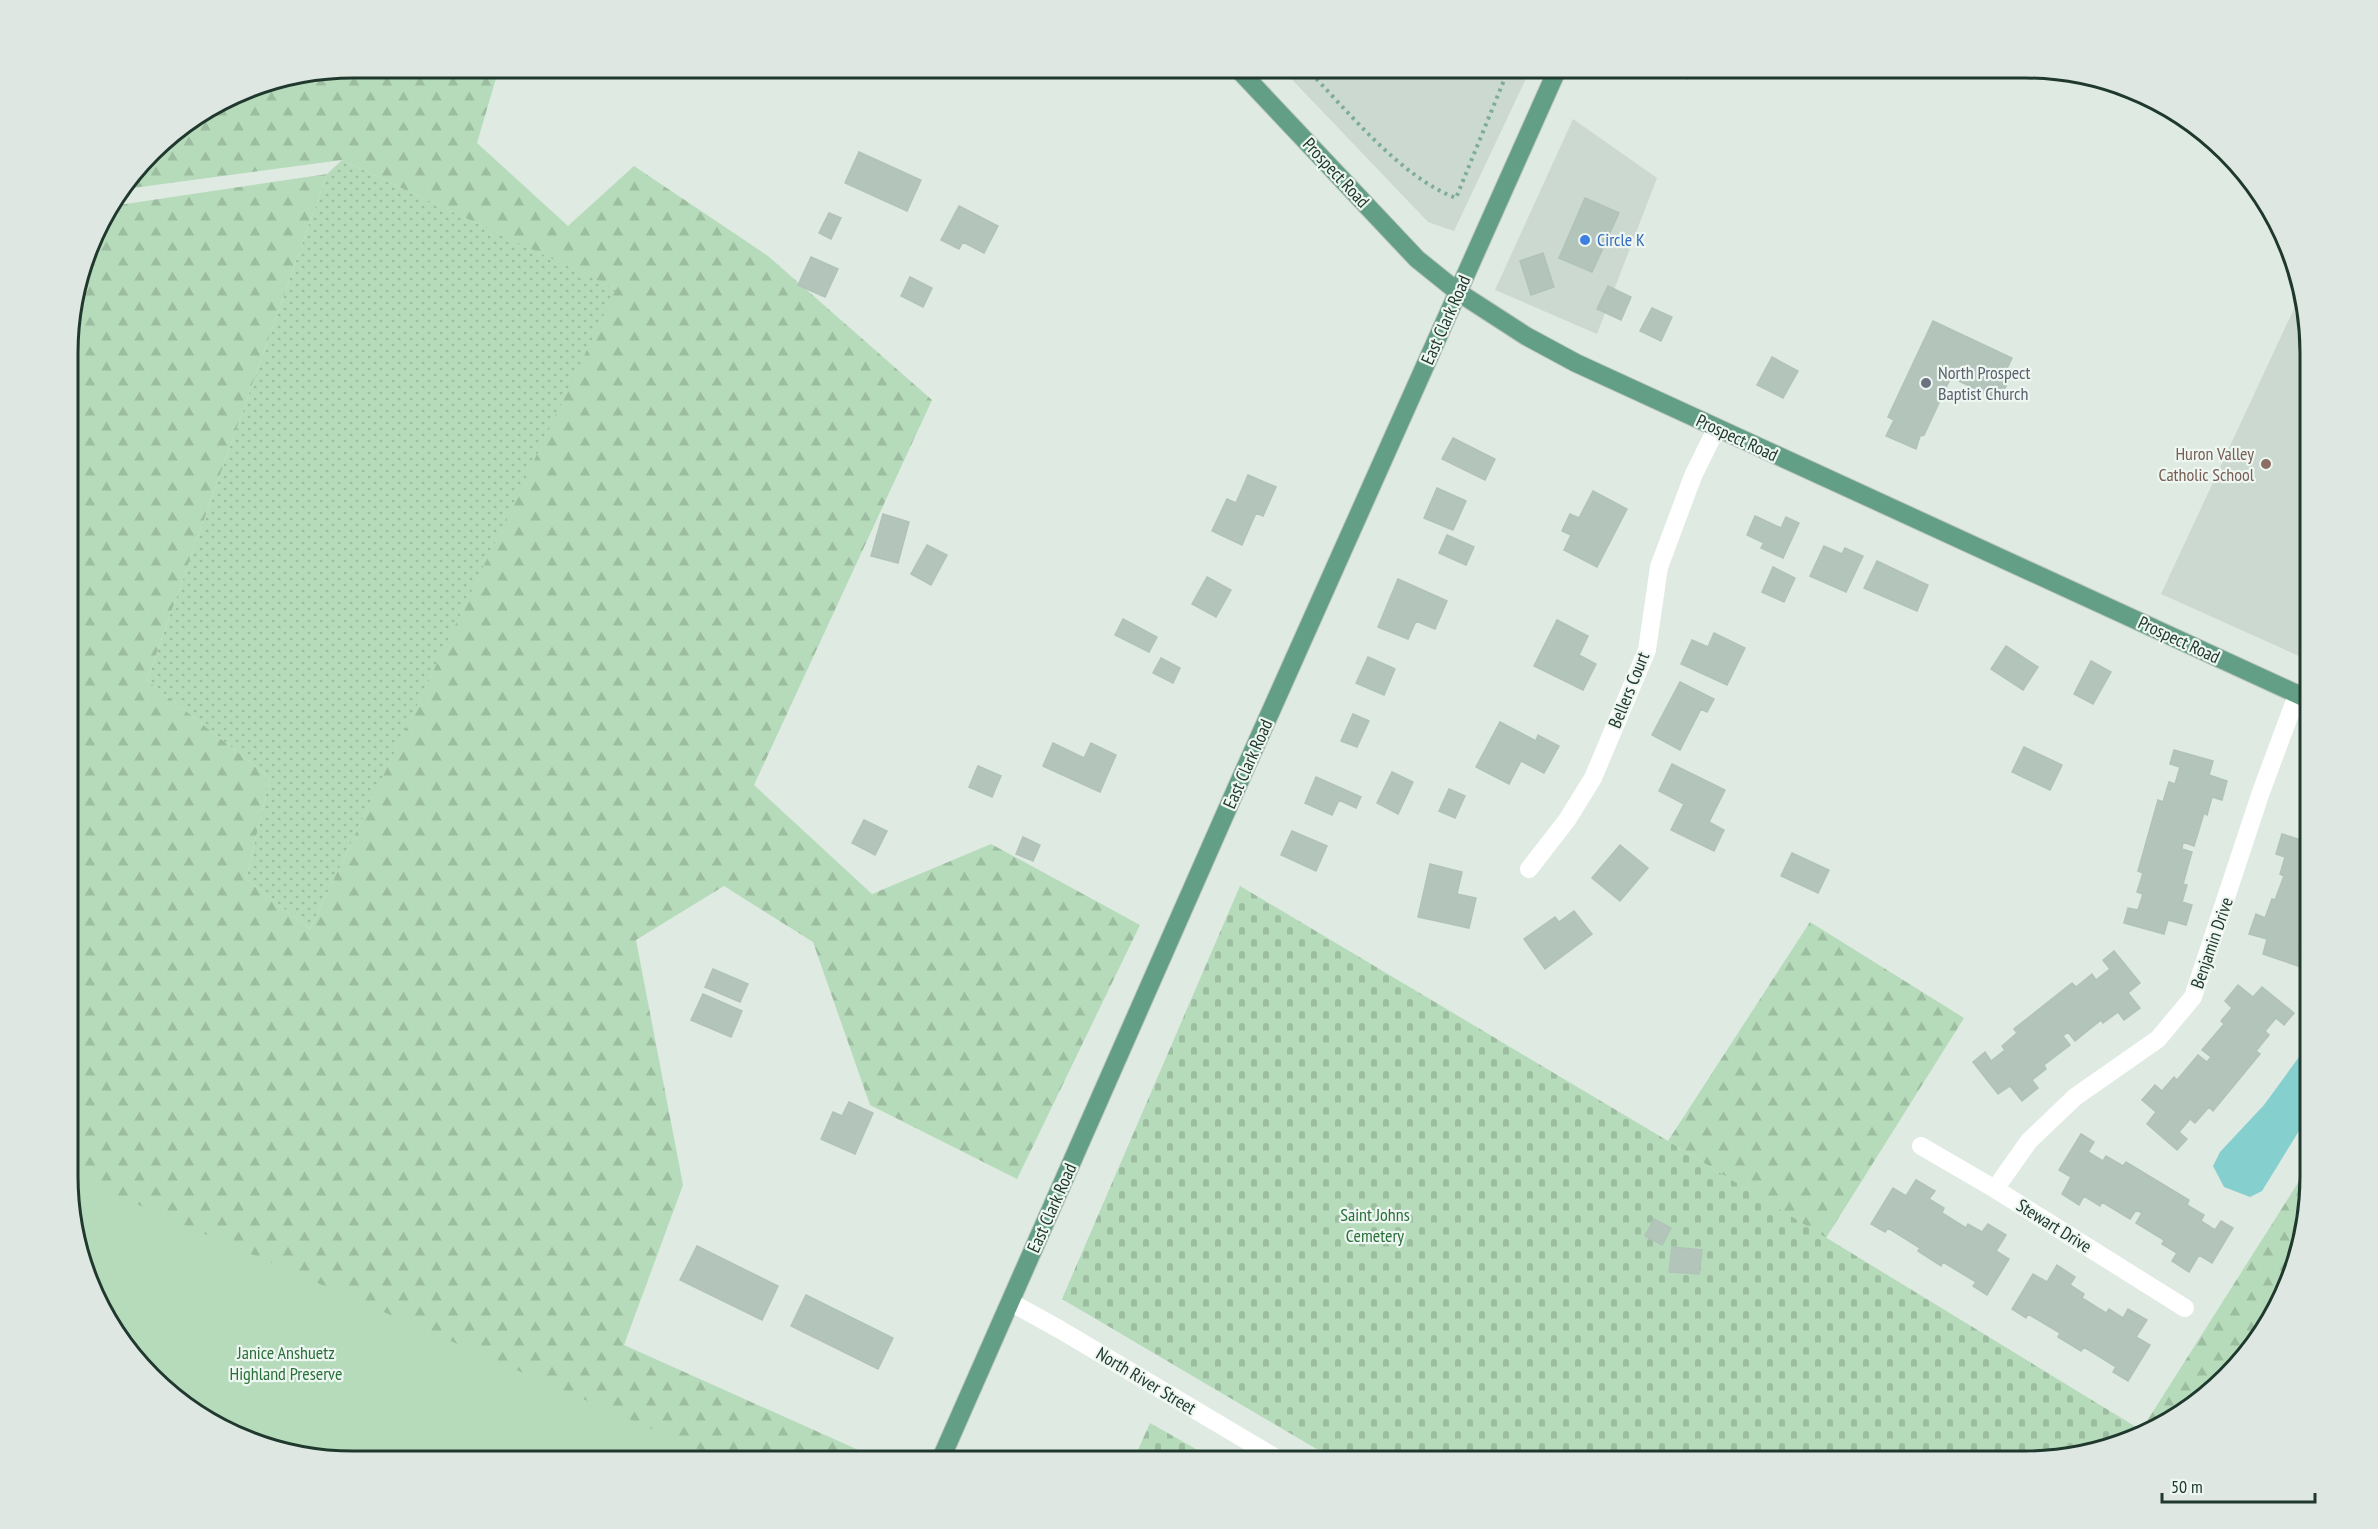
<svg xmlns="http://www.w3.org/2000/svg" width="2378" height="1529" font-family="'PT Sans Narrow',sans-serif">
  <defs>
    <pattern id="grass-dots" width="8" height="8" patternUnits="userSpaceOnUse" patternTransform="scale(1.5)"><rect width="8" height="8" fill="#b6dbba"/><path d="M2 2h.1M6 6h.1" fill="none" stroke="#9cbda0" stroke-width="1.8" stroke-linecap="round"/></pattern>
    <pattern id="forest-firs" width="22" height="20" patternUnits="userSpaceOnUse" patternTransform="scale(1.5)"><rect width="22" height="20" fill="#b6dbba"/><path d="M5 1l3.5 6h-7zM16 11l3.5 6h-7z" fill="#9cbda0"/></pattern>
    <pattern id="cemetery-stones" width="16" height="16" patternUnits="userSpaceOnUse" patternTransform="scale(1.5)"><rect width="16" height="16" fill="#b6dbba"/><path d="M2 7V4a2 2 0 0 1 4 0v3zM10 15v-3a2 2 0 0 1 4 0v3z" fill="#9cbda0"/></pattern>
  </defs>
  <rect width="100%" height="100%" fill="#deeae2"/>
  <path fill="#ccd9d1" d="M1281,68h250l-77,163 -26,-9z
    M1573,119l84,59 -60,156 -102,-44z
    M2299,298l11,36v327l-149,-67z"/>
  <path fill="url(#grass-dots)" d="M342,160l275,129 -307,640 -64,-50 24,-101 -123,-98 180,-506z"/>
  <path fill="url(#forest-firs)" d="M353,68h146l-22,75 91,83 66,-60 134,90 164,144 -178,385 118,109 119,-50 149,81 -123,254 -147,-74 -57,-163 -89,-56 -88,54 47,245 -59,160 259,116h-531l-91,-15 -67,-32 -88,-95 -36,-106v-897l27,-90 15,-20 215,-32 -180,506 123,98 -24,101 64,50 306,-640 -274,-129 -217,29 39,-51 80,-49z
    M1810,922l154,96 -138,220 -158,-97z
    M2310,1164v31l-15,73 -32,67 -95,88 -28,9z"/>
  <path fill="url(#cemetery-stones)" d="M1240,886l428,255 473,289 -2,2 -95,29h-707l-275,-162z
    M1150,1423l67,38h-84z"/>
  <path fill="#b6dbba" d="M70,1175l655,286h-373l-91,-15 -67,-32 -88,-95 -36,-106z"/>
  <path fill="#85cfcf" d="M2310,1042v71l-48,78 -12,6 -26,-10 -11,-21 7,-14 44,-47z"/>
  <path fill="#b3c4bb" stroke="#b1c3b8" stroke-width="1.5" d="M1663,68h30l-6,11z
    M859,152l62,28 -14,31 -62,-28z
    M1585,198l34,15 -27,59 -33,-14z
    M959,206l39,20 -14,27 -21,-11 -4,7 -18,-9z
    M829,213l12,5 -10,21 -12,-6z
    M1543,253l11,34 -23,8 -11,-34z
    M811,257l27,12 -13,28 -27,-12z
    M910,277l22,11 -9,19 -22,-11z
    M1608,286l23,11 -10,23 -24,-11z
    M1652,308l20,9 -11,24 -21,-10z
    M1933,321l79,37 -8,17 6,3 -6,12 -6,-2 -6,9 -41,-20 -27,58 -4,1 -4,13 -30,-13 8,-16 -6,-3z
    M1772,357l26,14 -15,27 -26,-13z
    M1453,438l42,21 -10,21 -43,-21z
    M1248,475l28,12 -13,29 -7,-3 -14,32 -30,-14 15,-32 9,4z
    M1437,488l29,13 -13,29 -29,-12z
    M1593,491l34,18 -30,58 -33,-17 7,-15 -9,-4 8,-17 9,4z
    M883,514l26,8 -11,41 -27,-7z
    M1755,516l26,12 5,-11 13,6 -16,35 -22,-10 3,-5 -17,-8z
    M1447,535l27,12 -8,18 -27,-12z
    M927,545l20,10 -16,30 -20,-11z
    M1824,546l18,8 3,-6 18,8 -17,36 -36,-16z
    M1877,561l51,24 -11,26 -53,-23z
    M1773,567l22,11 -11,24 -22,-10z
    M1207,577l24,13 -15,27 -24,-13z
    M1398,579l49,22 -12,28 -19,-8 -8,18 -30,-12z
    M1123,619l34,18 -8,15 -34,-17z
    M1557,620l31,16 -9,19 17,9 -13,26 -49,-24z
    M1714,633l31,15 -18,37 -46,-21 11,-24 16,7z
    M2006,646l32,21 -15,23 -32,-21z
    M1368,657l27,12 -11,26 -28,-12z
    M1161,658l19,10 -7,15 -20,-10z
    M2091,661l20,11 -18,32 -19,-10z
    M1680,682l34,17 -7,13 -6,-3 -21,41 -28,-15z
    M1353,714l16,7 -12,26 -16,-6z
    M1500,722l36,19 2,-6 21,11 -15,27 -23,-12 -12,23 -33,-17z
    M1053,743l31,15 7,-15 25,12 -16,37 -57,-26z
    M2024,747l38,18 -12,25 -38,-18z
    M2174,750l39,11 -4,14 18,6 -5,19 -10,-3 -5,18 -3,-2 -10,33 -11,-4 -1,7 10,3 -9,32 4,1 -5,17 10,3 -6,20 -18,-5 -4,14 -40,-11 4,-15 10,2 5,-16 -6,-2 6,-19 -5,-2 20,-71 5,2 6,-20 6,2 5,-17 -10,-3z
    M1672,764l53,26 -16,32 15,8 -10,21 -43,-21 13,-26 -25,-13z
    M978,766l23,10 -9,21 -23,-10z
    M1392,772l21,10 -15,32 -21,-11z
    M1316,777l45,20 -5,11 -17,-8 -7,15 -27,-12z
    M1449,789l16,7 -10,22 -16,-7z
    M864,820l23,11 -12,24 -23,-12z
    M2305,825l5,1v102l-2,6 -4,-2 -6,17 8,4 -5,14 -38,-13 4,-15 -18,-5 7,-20 9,4 7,-19 3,1 9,-24 -4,-2 5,-17 -9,-3 6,-20 19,6z
    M1292,831l35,15 -11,25 -35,-16z
    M1023,837l17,8 -7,16 -17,-7z
    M1620,845l28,23 -28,33 -28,-23z
    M1792,853l37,17 -11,23 -37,-17z
    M1430,864l32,8 -5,22 19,4 -7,30 -51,-11z
    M1574,911l18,23 -47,35 -21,-30 31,-22 4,5z
    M2114,951l26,32 -12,10 12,15 -16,12 -6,-8 -15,11 -2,-3 -26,21 -7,-9 -5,4 7,9 -26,20 2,4 -14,11 6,8 -16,13 -12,-15 -12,8 -25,-32 12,-10 6,9 14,-11 -3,-4 15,-13 -3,-4 58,-46 4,4 16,-13 4,6 14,-11 -7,-9z
    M713,969l35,15 -8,18 -35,-15z
    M2238,985l15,12 9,-10 32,26 -10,12 -8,-7 -11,13 4,4 -13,16 4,3 -47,57 -4,-4 -14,16 -5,-4 -11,13 8,7 -10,11 -30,-26 9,-12 -14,-12 13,-15 7,6 12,-14 3,3 21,-25 9,7 4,-5 -9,-7 22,-26 -3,-3 11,-13 -7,-7z
    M703,994l39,17 -11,26 -40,-17z
    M849,1102l24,11 -18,41 -34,-15 12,-27 9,4z
    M2081,1134l13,8 -6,10 15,9 3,-5 17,10 3,-4 63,38 -2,5 17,10 -3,6 14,9 6,-9 12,7 -21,35 -13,-8 -10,17 -17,-11 5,-8 -15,-9 2,-4 -28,-17 6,-10 -6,-3 -6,9 -28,-17 -2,4 -16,-10 -5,9 -17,-11 9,-17 -12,-7z
    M1916,1180l19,11 -6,8 15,9 -2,5 24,15 2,-4 14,8 6,-8 18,11 -10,16 13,8 -22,36 -14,-9 3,-4 -33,-20 -2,4 -23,-15 2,-3 -32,-20 -3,4 -14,-8 22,-36 13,8z
    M1654,1219l17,9 -9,17 -17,-9z
    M697,1246l81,40 -16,34 -82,-40z
    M1672,1247l30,3 -3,24 -30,-2z
    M2057,1265l18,12 -5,8 14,9 -2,4 24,15 3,-4 14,9 5,-9 19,11 -11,17 14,8 -22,36 -15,-9 3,-5 -32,-20 -3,4 -23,-14 2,-4 -32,-19 -2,4 -14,-9 21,-35 14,8z
    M806,1295l87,43 -15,31 -87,-43z"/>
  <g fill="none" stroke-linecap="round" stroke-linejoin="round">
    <defs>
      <path id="major" d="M1237,68l180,191 41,33 68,44 50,27 734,337
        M940,1461l297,-674 321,-719"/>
    </defs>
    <use href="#major" stroke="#bcc4c0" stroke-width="20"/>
    <path stroke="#7ead97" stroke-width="4" stroke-dasharray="3 4.5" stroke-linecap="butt" d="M1306,68c41,42 94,109 150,130l53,-130"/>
    <path stroke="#fff" stroke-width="18" d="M1529,869l38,-49 26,-42 54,-128 12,-83 34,-91 23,-47
      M1921,1146l74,43 190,119
      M1995,1189l34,-48 46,-44 83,-58 35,-42 68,-205 36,-97
      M1010,1302l49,27 222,132"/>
    <use href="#major" stroke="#629f86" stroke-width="18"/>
  </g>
  <circle fill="#3f7fe0" stroke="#eef6f1" stroke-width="2" cx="1585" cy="240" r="6"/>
  <circle fill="#6b7280" stroke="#eef6f1" stroke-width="2" cx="1926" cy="383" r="6"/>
  <circle fill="#8d6e63" stroke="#eef6f1" stroke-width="2" cx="2266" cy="464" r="6"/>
  <g text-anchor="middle" stroke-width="4.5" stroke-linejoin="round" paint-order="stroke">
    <g font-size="18" fill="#20392e" stroke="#eef6f1">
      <text transform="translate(1336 173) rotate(47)" y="6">Prospect Road</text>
      <text transform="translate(1446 320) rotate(-66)" y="6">East Clark Road</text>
      <text transform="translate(1737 438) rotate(25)" y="6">Prospect Road</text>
      <text transform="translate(2179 640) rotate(25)" y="6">Prospect Road</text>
      <text transform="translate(1629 690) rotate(-68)" y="6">Bellers Court</text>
      <text transform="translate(1248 764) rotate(-66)" y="6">East Clark Road</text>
      <text transform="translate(2212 943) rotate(-71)" y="6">Benjamin Drive</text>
      <text transform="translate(1052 1208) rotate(-66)" y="6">East Clark Road</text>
      <text transform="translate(2054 1226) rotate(32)" y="6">Stewart Drive</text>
      <text transform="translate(1146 1381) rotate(31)" y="6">North River Street</text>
    </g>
    <g font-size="18" fill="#366cbe" stroke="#eef6f1" text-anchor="start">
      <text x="1597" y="246">Circle K</text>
    </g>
    <g font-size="18" fill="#5b616d" stroke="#eef6f1" text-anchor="start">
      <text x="1938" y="379">North Prospect<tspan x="1938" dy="21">Baptist Church</tspan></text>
    </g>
    <g font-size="18" fill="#785e54" stroke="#eef6f1" text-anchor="end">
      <text x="2254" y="460">Huron Valley<tspan x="2254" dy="21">Catholic School</tspan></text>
    </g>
    <g font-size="18" fill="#2a6f3a" stroke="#eef6f1">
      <text x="1375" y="1221">Saint Johns<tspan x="1375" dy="21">Cemetery</tspan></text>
      <text x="286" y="1359">Janice Anshuetz<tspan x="286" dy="21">Highland Preserve</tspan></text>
    </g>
  </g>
  <path d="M0 0H2378V1529H0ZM353 78H2025A275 275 0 0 1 2300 353V1176A275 275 0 0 1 2025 1451H353A275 275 0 0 1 78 1176V353A275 275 0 0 1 353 78Z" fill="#dee7e1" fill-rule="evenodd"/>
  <path fill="none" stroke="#20392e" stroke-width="3" d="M353 78H2025A275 275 0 0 1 2300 353V1176A275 275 0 0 1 2025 1451H353A275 275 0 0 1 78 1176V353A275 275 0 0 1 353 78Z"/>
  <path d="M2162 1493v9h153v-9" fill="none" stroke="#20392e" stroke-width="3"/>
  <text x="2171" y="1493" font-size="18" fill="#20392e" stroke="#eef6f1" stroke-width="4.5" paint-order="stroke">50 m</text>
</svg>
